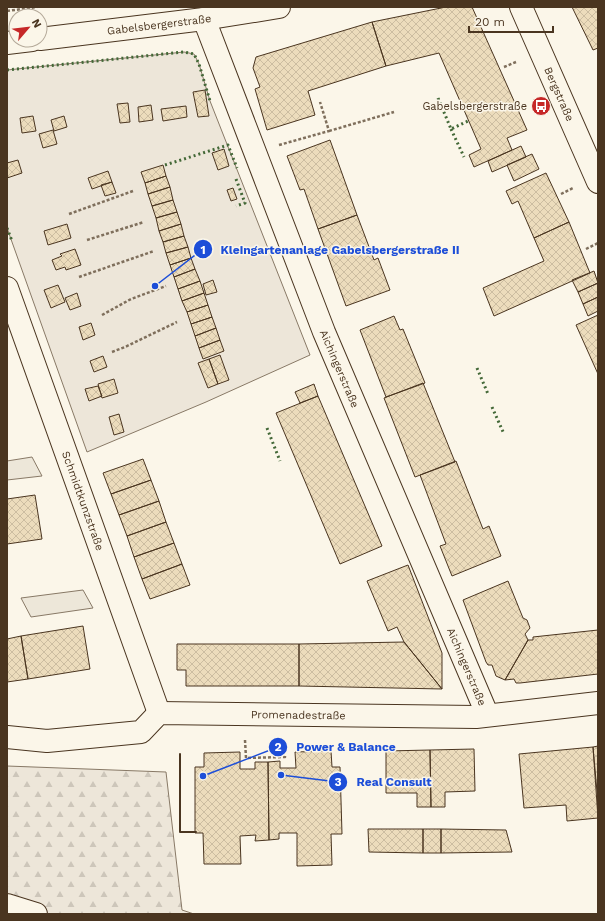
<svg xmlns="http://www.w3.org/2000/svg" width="605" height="921" font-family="'Work Sans',sans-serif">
  <defs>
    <pattern id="forest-firs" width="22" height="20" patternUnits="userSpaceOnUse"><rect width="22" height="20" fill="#ede6d9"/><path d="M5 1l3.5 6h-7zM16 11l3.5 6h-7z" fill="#cdc6ba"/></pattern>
    <pattern id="building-cross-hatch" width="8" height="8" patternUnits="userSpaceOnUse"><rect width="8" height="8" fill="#ecdcbc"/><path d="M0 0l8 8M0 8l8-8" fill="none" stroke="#ccbda1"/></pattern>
  </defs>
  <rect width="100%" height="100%" fill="#fbf6e9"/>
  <path fill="#ede6d9" stroke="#887966" d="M184,52l10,2 5,10 11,37 100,254 -104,47 -119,50 -80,-224v-158z"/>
  <path fill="url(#forest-firs)" stroke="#887966" d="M7,766l159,6 16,138 12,4h-158l-29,-9z"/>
  <path fill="#ede7d9" stroke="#887966" d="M32,457l10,19 -35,4v-19z
    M83,590l10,18 -62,9 -10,-19z"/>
  <path fill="url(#building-cross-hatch)" stroke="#4a3520" d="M446,7h26l55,123 -20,8 5,12 -38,17 -5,-12 12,-6 -42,-96 -53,13 -14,-44z
    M572,7h26v41l-5,2z
    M372,22l14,44 -78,25 7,24 -48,15 -12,-41 5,-2 -7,-19 3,-11z
    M205,90l4,26 -11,1 -5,-25z
    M128,103l2,19 -10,1 -3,-19z
    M151,105l2,15 -14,2 -1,-15z
    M186,106l1,11 -24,4 -2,-12z
    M33,116l3,15 -14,2 -2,-15z
    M64,116l3,11 -13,4 -3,-11z
    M53,130l4,14 -14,4 -4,-14z
    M330,140l27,75 -39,14 -14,-40 -4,1 -13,-34z
    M521,146l5,11 -34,15 -4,-11z
    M224,149l5,17 -11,4 -6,-17z
    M532,154l7,15 -25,12 -7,-16z
    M18,160l4,13 -15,5v-15z
    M163,165l3,11 -21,7 -4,-11z
    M108,171l4,11 -20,7 -4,-11z
    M546,173l23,49 -35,16 -16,-37 -6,3 -6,-13z
    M166,176l4,11 -22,7 -3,-11z
    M112,182l4,11 -11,3 -4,-11z
    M170,187l3,13 -21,6 -4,-12z
    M233,188l4,11 -6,2 -4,-11z
    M173,200l4,12 -21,6 -4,-12z
    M177,212l4,12 -22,7 -3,-13z
    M357,215l17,45 4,-2 12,32 -44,16 -28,-77z
    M569,222l21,51 -96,43 -11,-28 61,-27 -10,-23z
    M67,224l4,14 -23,7 -4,-14z
    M181,224l3,12 -21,6 -4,-11z
    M184,236l4,11 -22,6 -3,-11z
    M188,247l3,11 -21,7 -4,-12z
    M75,249l6,16 -15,5 -1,-3 -9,3 -4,-10 10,-4 -2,-2z
    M191,258l4,11 -21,8 -4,-12z
    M195,269l5,12 -22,8 -4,-12z
    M594,271l4,12 -20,9 -6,-12z
    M213,280l4,12 -11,3 -3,-11z
    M200,281l4,12 -22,8 -4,-12z
    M598,283v14l-15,7 -5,-12z
    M58,285l7,17 -14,6 -7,-18z
    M77,293l4,13 -11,4 -5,-12z
    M204,293l4,12 -21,7 -5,-11z
    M598,297v14l-10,5 -5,-12z
    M208,305l4,12 -21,7 -4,-12z
    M598,315v59l-22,-49z
    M394,316l6,14 3,-1 22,54 -39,14 -26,-67z
    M212,317l4,11 -21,8 -4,-12z
    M91,323l4,12 -12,5 -4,-13z
    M216,328l4,12 -21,8 -4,-12z
    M220,340l4,11 -21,8 -4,-11z
    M220,355l9,25 -11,4 -9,-25z
    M103,356l4,11 -13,5 -4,-11z
    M209,359l9,25 -10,4 -10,-25z
    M114,379l4,14 -16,5 -4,-14z
    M423,383l32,79 -40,15 -31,-79z
    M314,384l4,12 -18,7 -5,-11z
    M98,386l4,10 -13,5 -4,-12z
    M318,396l64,150 -42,18 -64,-151z
    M119,414l5,18 -10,3 -5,-18z
    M143,459l8,21 -40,14 -8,-21z
    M456,461l27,68 6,-3 12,30 -49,20 -12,-30 6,-2 -26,-69z
    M151,480l8,21 -40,14 -8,-21z
    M35,495l7,44 -35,5v-45z
    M159,501l7,21 -39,14 -8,-21z
    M166,522l8,21 -40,14 -7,-21z
    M174,543l8,21 -40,15 -8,-22z
    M182,564l8,21 -40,14 -8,-20z
    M408,565l34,88v36l-38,-47 -7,-15 -9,4 -21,-50z
    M508,581l15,37 4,2 3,8 -5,6 3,6 -23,40 -9,-4 -4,-11h-4l-2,-3 -23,-62z
    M83,626l7,43 -62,10 -7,-43z
    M598,630v44l-78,9h-4l-2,-4 -9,1 23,-40h5v-3z
    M21,636l7,43 -21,3v-43z
    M404,642l38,47 -143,-3v-42z
    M177,644h122v42h-113v-16h-9z
    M598,746v57l-5,-56z
    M593,747l5,71 -31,3 -1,-16 -42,3 -5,-54z
    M474,749l1,42 -30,1v15h-14l-1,-57z
    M430,750l1,57h-14v-14h-31v-42z
    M331,751l1,16h8l2,67h-11l1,31 -35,1v-33h-18v6l-10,1 -1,-78 12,-1v7h16l-1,-16z
    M240,752v17h15v-7h13l1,78 -14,1 1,-6 -16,1 1,28h-37l-1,-31h-8v-66h9v-14z
    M368,829h55v24l-54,-1z
    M423,829h18v24h-18z
    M441,829l65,1 6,22 -71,1z"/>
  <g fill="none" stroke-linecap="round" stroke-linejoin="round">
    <defs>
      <g id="street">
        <path id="s1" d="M521,7l77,175"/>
        <path id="s2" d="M204,19l120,313 163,382"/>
        <path id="s3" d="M7,288l152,425"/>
        <path id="s4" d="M7,737l40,4 94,-9 18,-19 317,4 122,-14"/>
        <path d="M7,905l29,9"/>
      </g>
      <g id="secondary">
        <path id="s5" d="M40,39l164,-20 75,-12"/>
        <path d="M7,43l25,-3"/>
      </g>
    </defs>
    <use href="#street" stroke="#4a3520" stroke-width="24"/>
    <use href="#secondary" stroke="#4a3520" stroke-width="24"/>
    <path stroke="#7f6f5c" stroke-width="2.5" stroke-dasharray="3 2" stroke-linecap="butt" d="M7,11l30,-4
      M504,67l12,-5
      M329,131l65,-19
      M279,145l50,-14 -9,-29
      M561,194l12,-6
      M69,214l64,-23
      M87,240l57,-18
      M586,249l12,-6
      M79,277l75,-26
      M102,315l29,-16 35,-13
      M112,352l13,-5 52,-25
      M245,740l1,18 39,-1 -1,-18"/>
    <use href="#street" stroke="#fbf6e9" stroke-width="22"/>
    <use href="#secondary" stroke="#fbf6e9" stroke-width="22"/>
    <path stroke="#436837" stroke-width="3" stroke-dasharray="2 3" stroke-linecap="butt" d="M7,70l177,-18 10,2 5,10 11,37
      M438,98l13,31 17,-8
      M451,129l13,28
      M165,165l63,-20 9,23
      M236,179l9,24 -9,3
      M7,228l5,13
      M477,368l11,26
      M492,407l12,27
      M267,428l13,33"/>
    <path stroke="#4a3520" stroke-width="2" d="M180,754v78h16"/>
  </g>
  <defs>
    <symbol id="bus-disc" viewBox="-11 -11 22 22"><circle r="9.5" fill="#c62828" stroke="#fbf6e9"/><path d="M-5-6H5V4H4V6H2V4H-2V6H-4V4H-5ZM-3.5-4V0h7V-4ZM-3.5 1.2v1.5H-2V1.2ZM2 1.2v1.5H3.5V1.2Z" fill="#fff"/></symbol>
  </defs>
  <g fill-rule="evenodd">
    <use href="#bus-disc" x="530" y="95" width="22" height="22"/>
  </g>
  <g text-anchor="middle" stroke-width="3" stroke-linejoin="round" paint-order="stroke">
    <g font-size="11" fill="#4a3520" stroke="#fbf6e9">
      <text dy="4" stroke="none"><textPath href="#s5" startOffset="120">Gabelsbergerstraße</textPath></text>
      <text dy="4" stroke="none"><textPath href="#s1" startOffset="95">Bergstraße</textPath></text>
      <text dy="4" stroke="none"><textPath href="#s2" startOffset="375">Aichingerstraße</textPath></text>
      <text dy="4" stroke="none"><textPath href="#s3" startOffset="226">Schmidtkunzstraße</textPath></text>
      <text dy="4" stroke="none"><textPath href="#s2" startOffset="699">Aichingerstraße</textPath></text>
      <text dy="4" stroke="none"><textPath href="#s4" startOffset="300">Promenadestraße</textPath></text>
    </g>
    <g font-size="11" fill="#4a3520" stroke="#fbf6e9" text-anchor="end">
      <text x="527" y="110">Gabelsbergerstraße</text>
    </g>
  </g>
  <path fill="none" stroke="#1d4ed8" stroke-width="1.5" d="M155 286L203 249M203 776L278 747M281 775L338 782"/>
  <g fill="#1d4ed8" stroke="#fbf6e9" stroke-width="1.5">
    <circle cx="155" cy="286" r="4"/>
    <circle cx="203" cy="776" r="4"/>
    <circle cx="281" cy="775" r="4"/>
    <circle cx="203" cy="249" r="10"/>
    <circle cx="278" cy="747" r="10"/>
    <circle cx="338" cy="782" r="10"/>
  </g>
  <g font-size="12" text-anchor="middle" font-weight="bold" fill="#fff">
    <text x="203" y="254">1</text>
    <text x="278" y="751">2</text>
    <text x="338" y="786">3</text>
  </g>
  <g font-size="12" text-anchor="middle" font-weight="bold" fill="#1d4ed8" stroke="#fbf6e9" stroke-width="3" stroke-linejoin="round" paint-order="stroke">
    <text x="340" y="254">Kleingartenanlage Gabelsbergerstraße II</text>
    <text x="346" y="751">Power &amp; Balance</text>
    <text x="394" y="786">Real Consult</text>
  </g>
  <rect width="605" height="921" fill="none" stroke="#4a3520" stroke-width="16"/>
  <g transform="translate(28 28) rotate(62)"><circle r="19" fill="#fbf6e9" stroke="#b4a999"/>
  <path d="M0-3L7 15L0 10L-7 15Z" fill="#c62828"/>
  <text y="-6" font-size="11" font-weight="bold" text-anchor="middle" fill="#4a3520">N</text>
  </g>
  <path d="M469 26v6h84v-6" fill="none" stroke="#4a3520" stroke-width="2"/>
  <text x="475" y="26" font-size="12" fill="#4a3520" stroke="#fbf6e9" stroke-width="3" paint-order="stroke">20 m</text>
</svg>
